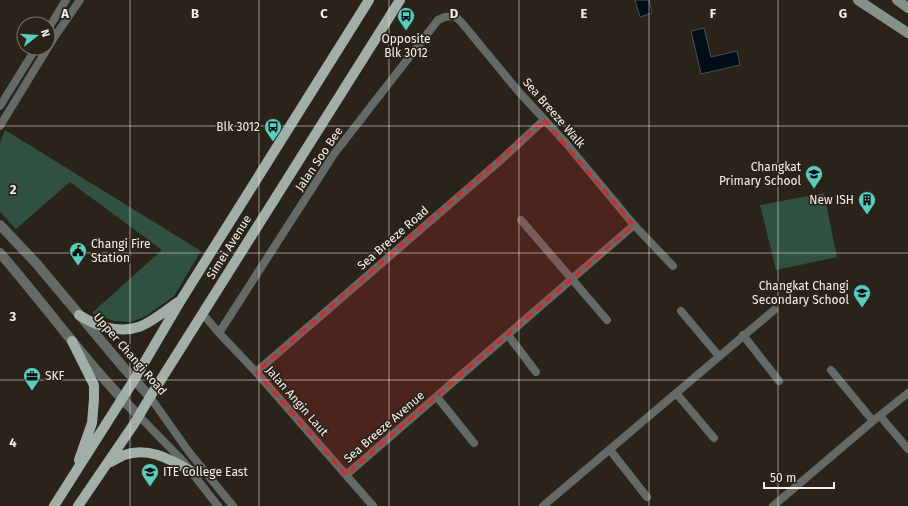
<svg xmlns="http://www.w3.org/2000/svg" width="908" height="506" font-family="'Fira Sans',sans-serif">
  <rect width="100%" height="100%" fill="#2a231a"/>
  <path fill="#305142" d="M5,130l196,121 -27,45 -28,20 -15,6 -17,-1 -22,-8 70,-63 -92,-68 -54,47 -16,-17v-70z
    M824,193l13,64 -61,13 -16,-65z"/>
  <path fill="#000f17" stroke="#4a5256" d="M635,0h14l3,13 -12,4z
    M704,28l7,29 26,-6 3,14 -39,9 -10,-43z"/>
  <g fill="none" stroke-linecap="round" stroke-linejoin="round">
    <path stroke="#636a67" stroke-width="8" d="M48,29l18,-29
      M0,106l36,-58
      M0,126l55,-90 25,-36
      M521,220l86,100
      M681,311l37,44
      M202,313l17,20 37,39 117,134
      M219,333l115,-179 104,-134 7,-3 10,-1 7,7 57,69 46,50 69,83 39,41
      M508,335l28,37
      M743,335l36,46
      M831,370l42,51
      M256,372l246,-213 42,-39
      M676,393l38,45
      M150,397l39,55 44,54
      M437,397l37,46
      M139,416l43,44 36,46
      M880,416l28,33
      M610,450l37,47
      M346,475l288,-250
      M543,506l231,-196
      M773,506l100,-85 35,-28"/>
    <path stroke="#636a67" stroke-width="10" d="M0,225l36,38 88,105 26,29
      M0,253c47,54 88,113 139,163"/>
    <path stroke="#87918c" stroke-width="10" d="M858,0l50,33
      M897,0l11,8"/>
    <path stroke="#a2afa9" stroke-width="10" d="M79,315c9,6 16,9 26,12 34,9 47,-7 73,-25
      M72,341l22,44v14l-2,24 -13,37
      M108,463c5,-2 11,-6 16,-8 25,-9 47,5 67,16
      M54,506l80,-126 47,-80 188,-300
      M78,506l56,-82 16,-27 250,-397"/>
  </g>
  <path fill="#d62828" fill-opacity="0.2" stroke="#d62828" stroke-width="3" stroke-dasharray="8 5" stroke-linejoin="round" d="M544,120l90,105 -288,250 -90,-103z"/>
  <path fill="none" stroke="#f5f0ea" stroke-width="1" stroke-opacity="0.55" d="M130,0v506M259,0v506M389,0v506M519,0v506M649,0v506M778,0v506M0,126h908M0,253h908M0,380h908"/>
  <defs>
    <symbol id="bus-pin" viewBox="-11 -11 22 30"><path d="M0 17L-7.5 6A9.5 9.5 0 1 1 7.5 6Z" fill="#5acebd" stroke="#2a231a"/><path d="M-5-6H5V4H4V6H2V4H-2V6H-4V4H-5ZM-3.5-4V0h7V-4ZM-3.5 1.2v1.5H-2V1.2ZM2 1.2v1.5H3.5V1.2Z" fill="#111"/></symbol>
    <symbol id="school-pin" viewBox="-11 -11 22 30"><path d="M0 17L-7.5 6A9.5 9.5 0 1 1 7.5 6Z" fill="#5acebd" stroke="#2a231a"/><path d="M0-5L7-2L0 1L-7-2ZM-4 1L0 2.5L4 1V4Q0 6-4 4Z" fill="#111"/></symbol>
    <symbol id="building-pin" viewBox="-11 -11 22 30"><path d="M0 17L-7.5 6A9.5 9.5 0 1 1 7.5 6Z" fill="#5acebd" stroke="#2a231a"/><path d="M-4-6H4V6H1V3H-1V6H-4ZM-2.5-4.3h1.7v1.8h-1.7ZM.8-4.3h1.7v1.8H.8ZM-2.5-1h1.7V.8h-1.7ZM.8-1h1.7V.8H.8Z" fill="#111"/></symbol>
    <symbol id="civic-pin" viewBox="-11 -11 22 30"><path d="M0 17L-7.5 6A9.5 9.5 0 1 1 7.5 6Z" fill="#5acebd" stroke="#2a231a"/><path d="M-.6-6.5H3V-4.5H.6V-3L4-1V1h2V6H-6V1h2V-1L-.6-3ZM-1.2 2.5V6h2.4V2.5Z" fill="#111"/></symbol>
    <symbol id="office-pin" viewBox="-11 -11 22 30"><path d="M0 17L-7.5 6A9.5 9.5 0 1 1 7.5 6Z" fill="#5acebd" stroke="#2a231a"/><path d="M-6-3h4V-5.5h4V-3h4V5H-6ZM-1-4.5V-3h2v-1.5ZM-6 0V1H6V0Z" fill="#111"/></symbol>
    <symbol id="university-pin" viewBox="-11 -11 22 30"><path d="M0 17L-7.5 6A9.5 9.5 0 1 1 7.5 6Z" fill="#5acebd" stroke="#2a231a"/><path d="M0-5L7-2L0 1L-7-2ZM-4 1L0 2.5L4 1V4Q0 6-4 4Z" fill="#111"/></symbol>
  </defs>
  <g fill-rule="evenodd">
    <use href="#bus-pin" x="396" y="6" width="20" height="27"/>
    <use href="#bus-pin" x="263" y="117" width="20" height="27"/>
    <use href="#school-pin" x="804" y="164" width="20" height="27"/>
    <use href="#building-pin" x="857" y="190" width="20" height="27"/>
    <use href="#civic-pin" x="68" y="241" width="20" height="27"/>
    <use href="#school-pin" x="852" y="283" width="20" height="27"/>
    <use href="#office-pin" x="22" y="366" width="20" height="27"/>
    <use href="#university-pin" x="140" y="462" width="20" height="27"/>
  </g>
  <g text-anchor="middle" stroke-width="3.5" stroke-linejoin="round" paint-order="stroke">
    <g font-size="12" fill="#f5f0ea" stroke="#2a231a" text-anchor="end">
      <text x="406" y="43" text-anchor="middle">Opposite<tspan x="406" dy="14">Blk 3012</tspan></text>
      <text x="260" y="131">Blk 3012</text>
      <text x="801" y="171">Changkat<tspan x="801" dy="14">Primary School</tspan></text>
      <text x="854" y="204">New ISH</text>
      <text x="91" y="248" text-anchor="start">Changi Fire<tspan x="91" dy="14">Station</tspan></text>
      <text x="849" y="290">Changkat Changi<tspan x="849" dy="14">Secondary School</tspan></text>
      <text x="45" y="380" text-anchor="start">SKF</text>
      <text x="163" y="476" text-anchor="start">ITE College East</text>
    </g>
    <g font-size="12" fill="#f5f0ea" stroke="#2a231a">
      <text transform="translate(554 113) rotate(49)" y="4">Sea Breeze Walk</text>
      <text transform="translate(319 159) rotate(-56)" y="4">Jalan Soo Bee</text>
      <text transform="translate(393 238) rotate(-41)" y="4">Sea Breeze Road</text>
      <text transform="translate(229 247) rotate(-58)" y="4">Simei Avenue</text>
      <text transform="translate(130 354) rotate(49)" y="4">Upper Changi Road</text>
      <text transform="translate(297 401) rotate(49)" y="4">Jalan Angin Laut</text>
      <text transform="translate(384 427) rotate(-41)" y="4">Sea Breeze Avenue</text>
    </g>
  </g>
  <g font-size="13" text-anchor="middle" font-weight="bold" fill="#f5f0ea" stroke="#2a231a" stroke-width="3.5" stroke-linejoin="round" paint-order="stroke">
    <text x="65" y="18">A</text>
    <text x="195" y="18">B</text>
    <text x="324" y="18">C</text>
    <text x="454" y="18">D</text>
    <text x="584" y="18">E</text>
    <text x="713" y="18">F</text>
    <text x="843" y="18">G</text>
    <text x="13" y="194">2</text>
    <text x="13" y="321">3</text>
    <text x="13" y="447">4</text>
  </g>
  <g transform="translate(36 36) rotate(73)"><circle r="19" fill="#2a231a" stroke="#7b756d"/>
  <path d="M0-3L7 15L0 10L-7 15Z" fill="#5acebd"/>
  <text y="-6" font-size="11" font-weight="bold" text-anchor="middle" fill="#f5f0ea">N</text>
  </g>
  <path d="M764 482v6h70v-6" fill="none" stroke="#f5f0ea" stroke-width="2"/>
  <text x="770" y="482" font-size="12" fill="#f5f0ea" stroke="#2a231a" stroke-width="3" paint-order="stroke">50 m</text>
</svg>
